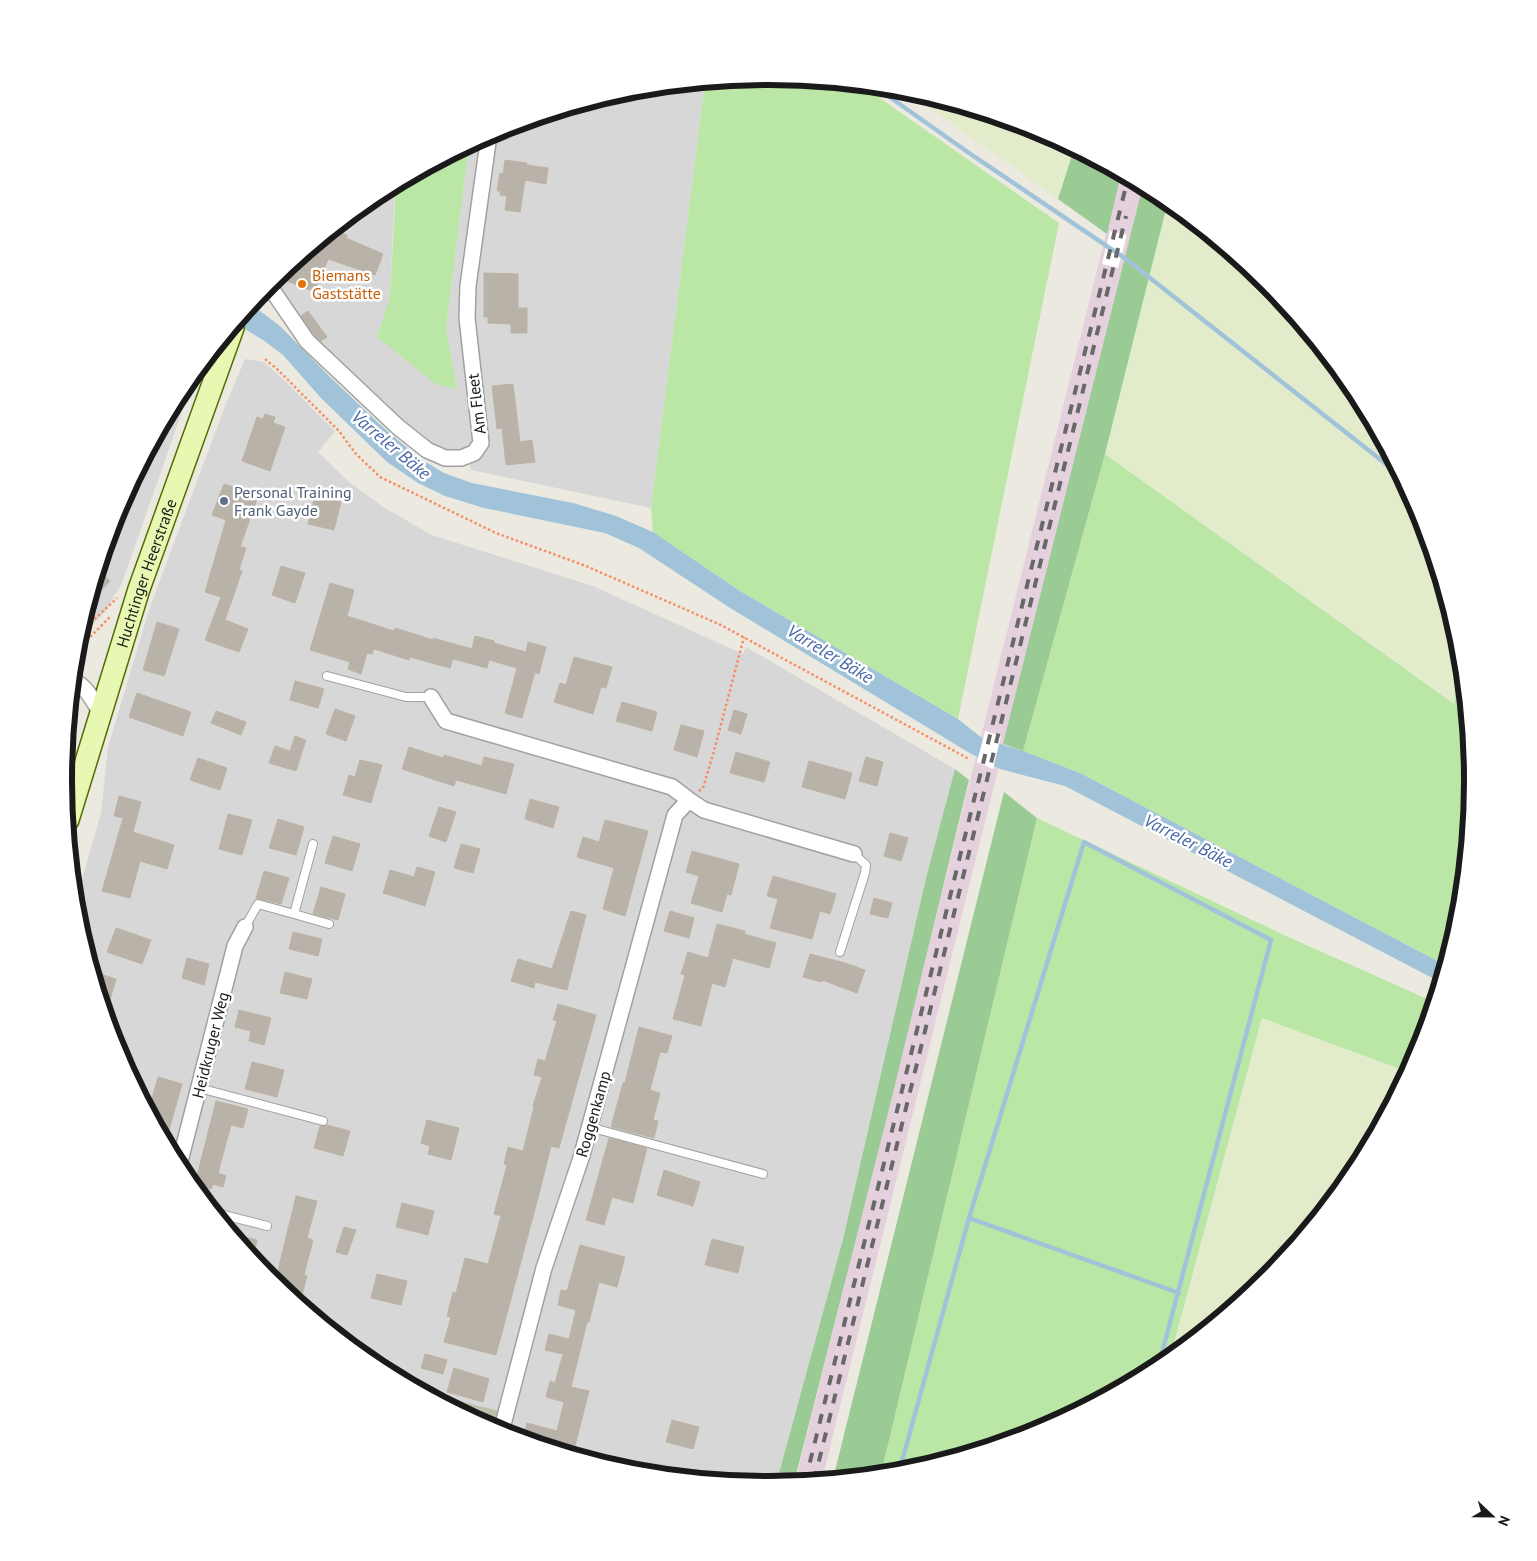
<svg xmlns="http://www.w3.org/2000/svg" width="1537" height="1561" font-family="'PT Sans',sans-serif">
  <rect width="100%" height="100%" fill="#eceae0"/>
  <path fill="#d8d7d7" d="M705,82l-54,426 -180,-38 -4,-22 -23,2 -21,-11 -99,-86 -50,-69 3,-8 100,-82 18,-9 -5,112 -13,40 80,53 -11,-62 23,-183 30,-16 132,-40z
    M245,359l19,3 20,18 51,51 -17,21 31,30 36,26 47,27 161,51 150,68 3,-7 209,122 -29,109 -83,361 -67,245 -8,1 -137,-13 -132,-41 -122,-65 -107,-87 -88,-107 -65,-122 -40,-132 -1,-18 25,-87 7,-66 42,-140 75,-201z
    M196,372l-74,211 -17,29 -27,27 40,-128 65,-122z"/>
  <path fill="#e5d1de" d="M1121,174l22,11 -321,1295 -27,3z"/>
  <path fill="#bdc0ac" d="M424,1392l75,19 -5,18z"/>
  <path fill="#e3ecca" d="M903,89l135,41 36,19 -16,50z
    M1168,201l99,81 88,107 65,122 40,132 -5,61 -350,-250z
    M1262,1018l146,54 -54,100 -87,107 -96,79z"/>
  <path fill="#bae7a5" d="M769,76l92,9 198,138 -101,496 -218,-128 -87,-59 -2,-24 54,-426z
    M469,145l-23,183 11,62 -21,-6 -59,-47 13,-40 6,-112z
    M1105,454l349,250 6,-55 13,131 -13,138 -15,47 -365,-192 -57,-22z
    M1037,818l247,117 150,67 -15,48 -11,22 -146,-54 5,-19 -97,359 -10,9 -122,65 -132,40 -25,2z"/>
  <path fill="#9bcb94" d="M1074,149l47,25 -14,60 -49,-35z
    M1143,185l17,10 8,6 -63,253 -82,297 -20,-7z
    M955,769l14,11 -77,317 -98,386 -18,1 67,-245 83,-361z
    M1004,792l33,26 -156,656 -48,5z"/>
  <path fill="#a0c3da" d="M252,305l28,21 51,52 54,51 34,29 25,15 28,10 101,20 43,13 37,16 87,59 218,128 24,19 41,13 57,22 365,192 -5,17 -375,-196 -65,-17 -32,-17 -241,-146 -88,-58 -34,-15 -121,-25 -39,-12 -27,-13 -31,-21 -66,-64 -38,-43 -20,-15 -27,-16z"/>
  <path fill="#fff" d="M1110,231l17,4 -9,33 -16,-4z
    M985,731l16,5 -8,33 -16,-7z"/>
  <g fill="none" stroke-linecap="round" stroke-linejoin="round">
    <path stroke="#a0c3da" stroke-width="4.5" d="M874,86l95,67 157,106 274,216
      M969,1218l210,75
      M899,1472l70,-254 115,-376 187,98 -113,428"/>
  </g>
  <path fill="#b8b2a9" stroke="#bdb3a2" d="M505,160l22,3v2l21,3 -2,16 -21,-4 -5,32 -15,-2 2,-14 -7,-1v-4h-3l3,-18 3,1z
    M333,230l14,5 -1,3 37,16 -8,21 -47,-16 -13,33 -28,-11 7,-19z
    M484,273l34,1v34h9v25h-16v-9l-23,-1v-6h-4z
    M308,311l19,26 -6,4 -7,-6 -13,-19z
    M513,384l7,58 12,-2 3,22 -29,3 -4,-37 -5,1 -5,-43z
    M265,414l10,3 -2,6 12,4 -15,44 -28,-10 15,-44 6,2z
    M224,484l34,12 -18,51 6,1 -7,22 3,1 -17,49 23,9 -9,23 -34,-12 16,-43 -16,-5 21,-72 -14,-5z
    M315,495l26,7 -7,28 -26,-6z
    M281,566l24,7 -10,30 -23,-8z
    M99,571l11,10 -20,21 6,-21z
    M330,583l24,7 -7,26 47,15 1,-3 38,12v-2l39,11 3,-13 19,5v2l32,9 2,-10 18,5 -7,27 -4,-2 -13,46 -17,-5 12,-45 -28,-8 -2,8 -34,-9 -3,9 -40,-11 -1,3 -35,-11 -2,5 -5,-1 -6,21 -13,-5 2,-7 -40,-12z
    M157,622l22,7 -15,47 -21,-6z
    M574,657l38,10 -6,21 -5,-1 -8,27 -39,-12 6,-19 6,2z
    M295,681l29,8 -6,19 -28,-8z
    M137,693l54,19 -8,24 -54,-19z
    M622,702l35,10 -5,19 -36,-10z
    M335,709l20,7 -9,25 -20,-7z
    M734,710l13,4 -6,20 -13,-4z
    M216,711l30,11 -5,13 -30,-12z
    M681,725l23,6 -7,26 -23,-7z
    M295,736l11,4 -10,31 -27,-8 6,-17 15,5z
    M409,747l34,11 1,-3 38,11 2,-9 30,7 -8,30 -50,-14 -2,6 -52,-17z
    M736,752l34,10 -6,20 -34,-9z
    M866,757l17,5 -6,24 -18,-5z
    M198,758l29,10 -7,22 -30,-10z
    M360,760l22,5 -11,38 -28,-8 6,-20 6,2z
    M809,761l43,12 -7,26 -43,-12z
    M119,796l22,6 -8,30 41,13 -7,24 -27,-8 -10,37 -28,-7 21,-73 -9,-2z
    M530,799l29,8 -6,21 -28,-9z
    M439,807l17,5 -10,30 -17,-6z
    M228,814l24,6 -10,35 -23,-6z
    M278,819l26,8 -8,28 -27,-7z
    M605,820l43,11 -23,85 -22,-7 11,-41 -37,-11 6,-20 16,5z
    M890,833l18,5 -7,23 -17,-5z
    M333,836l27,8 -8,27 -27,-8z
    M461,844l19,5 -7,24 -19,-5z
    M692,851l47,13 -8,31 -4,-1 -5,18 -31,-9 8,-27 -13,-4z
    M417,867l18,5 -10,34 -42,-13 7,-23 24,7z
    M264,871l25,7 -8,26 -25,-6z
    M773,876l63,18 -6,20 -10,-3 -8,28 -42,-11 8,-29 -11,-3z
    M321,887l24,7 -7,26 -25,-6z
    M874,898l18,5 -4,15 -18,-4z
    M571,911l15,4 -19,75 -32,-8 -1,6 -23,-7 7,-22 34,10z
    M670,911l24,7 -5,20 -25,-7z
    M717,924l28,7 -1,3 32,9 -7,25 -36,-10 -8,29 -13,-4 -11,43 -28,-7 12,-44 -4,-1 7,-22 20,6z
    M116,928l35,12 -9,24 -35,-12z
    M293,932l29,7 -4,17 -29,-7z
    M810,954l35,9 20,7 -8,23 -35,-13v2l-19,-5z
    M187,958l22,6 -5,21 -22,-7z
    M94,972l22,7 -10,34z
    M285,972l27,7 -5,20 -27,-6z
    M558,1004l38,11 -37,133 -8,-2 -12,48 -43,161 -52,-13 7,-25 -4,-1 6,-24 3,1 9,-35 23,6 13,-48 -7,-2 13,-49 -3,-1 4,-17 15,4 11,-44 -1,-1 9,-29 -8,-2 4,-16 7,2 12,-40 -4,-1z
    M239,1010l32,8 -7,27 -15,-4 2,-10 -16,-4z
    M639,1027l33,9 -5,17 -7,-1 -10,38 10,3 -7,27 5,1 -4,17 -43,-11 12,-44h2z
    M252,1062l32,8 -7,27 -32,-8z
    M158,1077l24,7 -16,57 -17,-32z
    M216,1101l32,8 -5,19 -12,-3 -13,48 8,3 -3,11 -10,-3 -2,5 -16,-5z
    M427,1120l32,8 -8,32 -23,-6 2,-8 -9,-3z
    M327,1125l23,6 -7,25 -29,-8 6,-22z
    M609,1138l38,10 -14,55 -21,-6 -8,28 -18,-5z
    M664,1170l36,12 -7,24 -36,-11z
    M296,1196l21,5 -10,37 6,2 -9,35 3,1 -6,23 -10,-3 -16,-13z
    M402,1203l32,8 -6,24 -32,-8z
    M344,1227l12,3 -9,25 -11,-3z
    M234,1234l23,6 -4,18z
    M712,1239l32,8 -6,26 -33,-8z
    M580,1245l45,12 -8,30 -18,-5 -10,40h-2l-16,65 18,4 -16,63 -50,-15 4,-16 30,8 7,-29 -18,-5 4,-16 5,2 8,-29 -18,-4 4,-16 20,5 7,-29 -18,-5 3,-15 6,1z
    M377,1274l30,7 -6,24 -30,-7z
    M425,1354l22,6 -4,14 -22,-6z
    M454,1368l35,11 -6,23 -36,-10z
    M672,1420l27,7 -6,22 -27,-7z"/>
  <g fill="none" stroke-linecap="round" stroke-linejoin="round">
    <defs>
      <path id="lane" d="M327,676l79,21h25
        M294,914l35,10
        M245,927l13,-23 36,10 19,-70
        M840,952l25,-79 1,-8 -12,-11
        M199,1088l124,33
        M589,1127l174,47
        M216,1213l51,13"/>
      <path id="street" d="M268,284l39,57 91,86 29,23 18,8h16l13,-5 7,-10 -14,-125 1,-32 21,-151
        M74,681c12,5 20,21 27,32
        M431,697l15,24 226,66 17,13 -14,15 -94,343 -37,110 -43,164
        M689,800l15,10 150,44
        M179,1165l56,-219 10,-19"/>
      <g id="secondary">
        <path id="s1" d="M68,820l71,-231 94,-261"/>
      </g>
    </defs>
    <use href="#lane" stroke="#a1a1a1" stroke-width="10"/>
    <use href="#street" stroke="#a1a1a1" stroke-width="18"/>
    <use href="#secondary" stroke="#506d06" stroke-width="24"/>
    <path stroke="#f78d65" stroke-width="2.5" stroke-dasharray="2.5 2.5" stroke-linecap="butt" d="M265,359l12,10 62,62 17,23 24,23 116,56 90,33 133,58 250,135
      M80,633l37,-35
      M76,651l35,-35
      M69,727l8,4
      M699,791l4,-3 11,-37 30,-114"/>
    <use href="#lane" stroke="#fff" stroke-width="8"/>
    <use href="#street" stroke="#fff" stroke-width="15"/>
    <use href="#secondary" stroke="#e8f8b2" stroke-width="21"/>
    <path stroke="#686868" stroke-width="4" stroke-dasharray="10 10" stroke-linecap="butt" d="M814,1481l312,-1265
      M805,1482l323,-1304"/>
  </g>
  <circle fill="#e8710a" stroke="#fff" stroke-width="2" cx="302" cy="284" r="5"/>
  <circle fill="#5c6f8a" stroke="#fff" stroke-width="2" cx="224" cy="501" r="5"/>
  <g text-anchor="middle" stroke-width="5" stroke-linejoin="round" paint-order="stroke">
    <g font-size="16" fill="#c56008" stroke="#fff" text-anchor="start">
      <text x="312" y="281">Biemans<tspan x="312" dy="18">Gaststätte</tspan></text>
    </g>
    <g font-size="16" fill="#1a1a1a" stroke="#fff">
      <text transform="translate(476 404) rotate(-97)" y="6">Am Fleet</text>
      <text dy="6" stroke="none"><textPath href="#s1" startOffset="259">Huchtinger Heerstraße</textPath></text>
      <text transform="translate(210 1045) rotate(-76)" y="6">Heidkruger Weg</text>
      <text transform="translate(593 1114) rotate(-74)" y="6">Roggenkamp</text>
    </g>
    <g font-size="16" fill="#4e5e75" stroke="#fff" text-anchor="start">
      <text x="234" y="498">Personal Training<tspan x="234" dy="18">Frank Gayde</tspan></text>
    </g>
    <g font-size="18" font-style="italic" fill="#4968a7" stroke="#fff">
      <text transform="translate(391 445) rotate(40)" y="6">Varreler Bäke</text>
      <text transform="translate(830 654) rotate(31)" y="6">Varreler Bäke</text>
      <text transform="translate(1188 841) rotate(27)" y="6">Varreler Bäke</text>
    </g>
  </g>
  <path d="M0 0H1537V1561H0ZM767 85H769A695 695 0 0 1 1464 780V781A695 695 0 0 1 769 1476H767A695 695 0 0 1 72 781V780A695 695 0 0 1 767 85Z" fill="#fff" fill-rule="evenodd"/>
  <path fill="none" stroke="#1a1a1a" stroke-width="6" d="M767 85H769A695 695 0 0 1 1464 780V781A695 695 0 0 1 769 1476H767A695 695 0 0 1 72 781V780A695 695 0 0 1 767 85Z"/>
  <g transform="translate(1492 1516) rotate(112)" stroke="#ffffff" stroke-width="4" paint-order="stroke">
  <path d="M0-4L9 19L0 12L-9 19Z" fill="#1a1a1a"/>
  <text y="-8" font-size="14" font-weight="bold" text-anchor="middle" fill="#1a1a1a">N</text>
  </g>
</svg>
